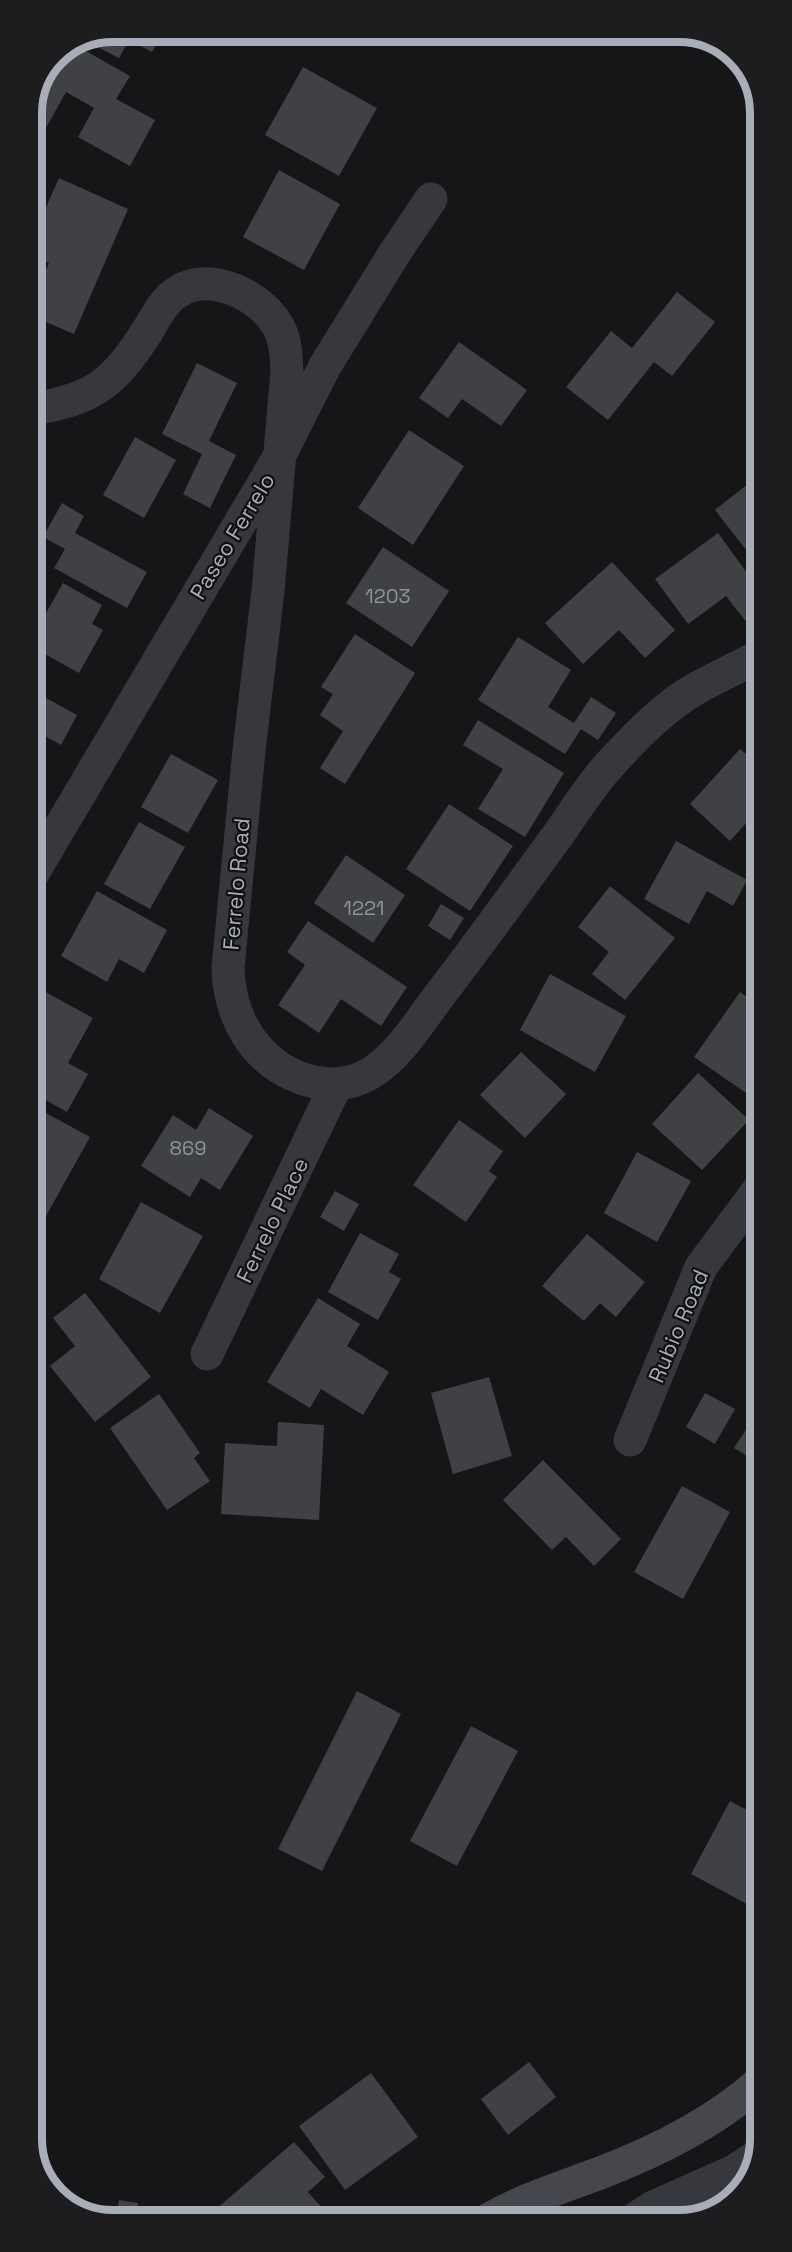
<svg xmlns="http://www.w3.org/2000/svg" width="792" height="2252" font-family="'Space Grotesk',sans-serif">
  <rect width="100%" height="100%" fill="#161618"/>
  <path fill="#404145" d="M113,32h50l-11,20 -23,-12 -10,18 -31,-16z
    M77,46l53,30 -14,23 39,21 -25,46 -52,-29 16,-29 -28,-16 -19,34 -15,-9v-9l24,-53z
    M303,67l74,41 -38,68 -74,-41z
    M279,170l61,34 -36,66 -61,-33z
    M59,178l69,31 -54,125 -42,-18v-15l17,-38 -17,-7v-17z
    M677,292l38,30 -43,54 -18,-14 -46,58 -42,-33 45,-56 21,17z
    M459,342l68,48 -26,36 -39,-27 -14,19 -29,-20z
    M197,363l40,20 -28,58 27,14 -26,53 -27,-14 19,-40 -40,-20z
    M409,430l55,36 -51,79 -55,-37z
    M135,437l41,23 -32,58 -41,-23z
    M758,476v81l-4,3 -39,-50z
    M62,503l22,13 -9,17 72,39 -20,36 -73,-40 11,-19 -22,-12z
    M718,533l40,55v26l-11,9 -21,-27 -38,28 -33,-45z
    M383,547l66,44 -37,56 -66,-44z
    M612,562l63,68 -30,28 -26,-28 -36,34 -38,-41z
    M63,583l39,22 -10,19 11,6 -24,43 -47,-26v-9z
    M355,634l60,39 -70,111 -25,-16 23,-37 -23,-16 13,-21 -12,-7z
    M518,637l53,33 -23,37 26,16 17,-26 25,16 -18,27 -17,-11 -16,25 -87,-54z
    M35,692l42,23 -16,30 -29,-16v-32z
    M478,720l86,53 -39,64 -47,-28 25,-40 -40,-24z
    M740,749l19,16v64l-10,-9 -19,21 -40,-37z
    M171,754l47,26 -30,53 -47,-26z
    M449,804l64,42 -43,65 -64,-42z
    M139,822l46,25 -35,62 -46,-25z
    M676,841l71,39 -14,26 -26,-15 -18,33 -45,-25z
    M346,855l59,40 -32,48 -59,-40z
    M610,886l65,52 -50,62 -33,-26 17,-22 -31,-25z
    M97,891l70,39 -23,43 -25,-14 -12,23 -46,-26z
    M441,904l23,14 -14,22 -22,-14z
    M308,921l99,66 -26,39 -40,-27 -22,34 -41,-28 27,-40 -18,-13z
    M550,974l76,42 -31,56 -75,-42z
    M40,989l53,29 -25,45 20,11 -21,38 -34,-19v-24l11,-21 -11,-6v-40z
    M740,992l19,13v97l-65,-45z
    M521,1052l45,42 -41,44 -45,-43z
    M698,1073l51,47 -47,50 -50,-46z
    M35,1107l55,30 -54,97 -3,-1v-122z
    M209,1108l44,28 -33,54 -19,-12 -11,19 -49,-31 32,-51 23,15z
    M459,1120l44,31 -14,20 8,6 -31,45 -53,-37z
    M637,1152l54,29 -34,61 -53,-29z
    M335,1191l24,13 -15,27 -24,-14z
    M141,1202l62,34 -43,77 -61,-34z
    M360,1233l39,21 -10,18 12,7 -23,41 -50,-28z
    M587,1234l58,48 -29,35 -16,-14 -16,18 -42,-35z
    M85,1293l66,84 -56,45 -45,-56 25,-20 -22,-28z
    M318,1298l42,26 -13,22 42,26 -26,43 -42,-26 -11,19 -43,-26z
    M489,1377l23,79 -59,18 -22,-81z
    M705,1393l30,16 -20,35 -29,-17z
    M159,1394l41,59 -6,5 16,23 -43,29 -57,-82z
    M759,1409l1,55 -26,-16z
    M278,1422l46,3 -5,95 -98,-6 4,-71 52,3z
    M543,1460l78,79 -27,27 -28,-29 -14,13 -49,-50z
    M682,1486l48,26 -47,87 -49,-27z
    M357,1691l44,23 -79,157 -44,-22z
    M471,1726l47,25 -61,115 -47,-25z
    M730,1801l30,16v64l-13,23 -56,-30z
    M529,2062l27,35 -48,38 -27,-36z
    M371,2073l47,64 -73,53 -46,-64z
    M294,2142l31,35 -17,15 24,27 -120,1 -4,-4z
    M119,2200l19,3 -2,17h-29l-10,-4 19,2z"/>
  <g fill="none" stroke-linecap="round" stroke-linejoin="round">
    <path stroke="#3d3f44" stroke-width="4" stroke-dasharray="3 4.5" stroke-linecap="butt" d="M444,2219l14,-8"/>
    <path stroke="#37383d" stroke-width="33" d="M32,409c63,-10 82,-26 116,-79 9,-15 16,-30 31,-39 32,-20 82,5 99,35 8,14 8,29 9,45l-19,220 -19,159 -21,218c1,40 18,78 52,100 29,18 65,23 94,3 27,-18 45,-49 65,-75 40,-52 78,-105 116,-157 19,-26 35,-54 57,-77 25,-27 53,-56 85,-74 20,-11 41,-21 61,-31
      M33,873l246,-416 46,-91 69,-112 37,-55
      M207,1354l129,-269
      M630,1440l71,-173 58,-78
      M636,2218l17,-11 81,-36 20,-13"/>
    <path stroke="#45474d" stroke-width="33" d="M489,2219c35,-20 74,-32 111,-46 58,-22 114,-50 160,-91"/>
  </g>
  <g text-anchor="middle" stroke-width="4.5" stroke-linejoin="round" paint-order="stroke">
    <g font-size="20" fill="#8e929a">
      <text x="388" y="603">1203</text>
      <text x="364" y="915">1221</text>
      <text x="188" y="1155">869</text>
    </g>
    <g font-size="22" fill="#a8adb7" stroke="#111113">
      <text transform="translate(232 536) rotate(-59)" y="8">Paseo Ferrelo</text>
      <text transform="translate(236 884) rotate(-85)" y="8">Ferrelo Road</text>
      <text transform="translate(272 1220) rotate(-64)" y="8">Ferrelo Place</text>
      <text transform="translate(678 1326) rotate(-67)" y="8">Rubio Road</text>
    </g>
  </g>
  <path d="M0 0H792V2252H0ZM113 42H679A71 71 0 0 1 750 113V2139A71 71 0 0 1 679 2210H113A71 71 0 0 1 42 2139V113A71 71 0 0 1 113 42Z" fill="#1d1d20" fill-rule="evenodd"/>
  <path fill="none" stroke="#a8adb7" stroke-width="8" d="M113 42H679A71 71 0 0 1 750 113V2139A71 71 0 0 1 679 2210H113A71 71 0 0 1 42 2139V113A71 71 0 0 1 113 42Z"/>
</svg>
